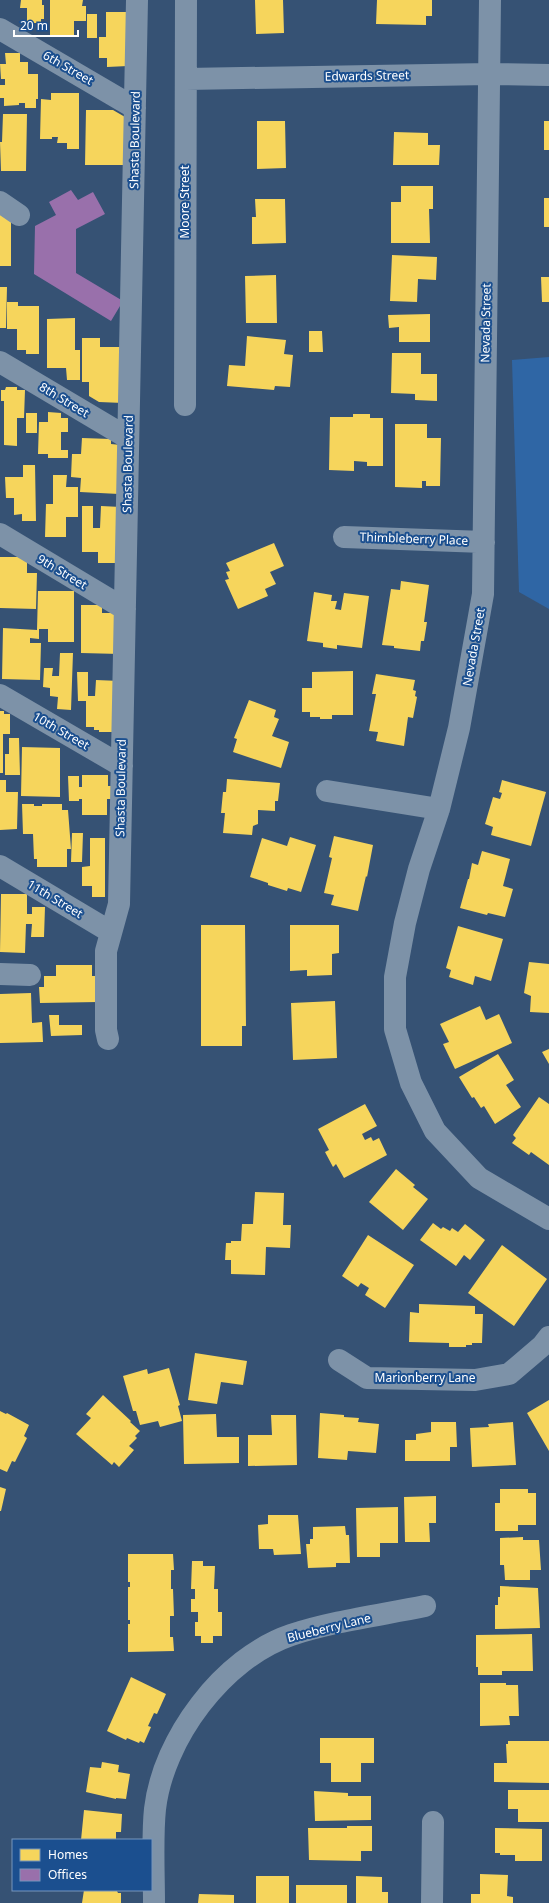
<svg xmlns="http://www.w3.org/2000/svg" width="549" height="1903" font-family="'Noto Sans',sans-serif">
  <rect width="100%" height="100%" fill="#365274"/>
  <path fill="#2f66a5" d="M549,357v252l-30,-17 -7,-232z"/>
  <path fill="#f6d55c" d="M21,0h21v5h2v14h-3v4h-14v-15h-7z
    M50,0h33l-1,6h4v15h-12v15l-24,-1z
    M255,0h28l1,33 -28,1z
    M377,0h55v16h-6v9l-50,-1z
    M106,12h21l1,54 -21,1v-9h-8v-21h7z
    M87,14h10v24h-10z
    M5,53h15v9h8v12h10v25h-2v9h-11v-5h-6v2l-15,1v-8h-4v-13h5v-6h-4l-1,-15h6z
    M51,93h28v56h-12v-6h-10l1,-6h-6v2h-12l1,-40 10,1z
    M86,110h27l12,7v48h-40z
    M3,114h24l-1,57h-25l-1,-29h2z
    M257,121h28l1,47 -29,1z
    M544,121h5v29h-5z
    M394,132l34,1v12h12l-1,20h-46z
    M401,186h32v23h-4l1,34h-39v-41h10z
    M544,198h5v29h-5z
    M255,199h30l1,44 -34,1v-27h4z
    M0,214h11v52h-11z
    M392,255l45,2 -1,23 -18,-1 -1,23 -27,-1z
    M276,275l1,48h-31l-1,-47z
    M541,277h8v25h-7z
    M0,287h7l-1,41h-6z
    M7,302h11v4h21v48h-13v-4h-9v-21h-10z
    M430,314v28h-31v-15l-10,1 -1,-13z
    M75,318v32h5v30h-13l-1,-12h-19v-49z
    M309,331h13l1,21h-14z
    M247,336l39,4 -2,14 9,1 -3,32 -15,-1 -1,4 -47,-4 2,-21 16,1z
    M82,338h18v9h26l-3,56 -24,-1 -10,-6v-14h-7z
    M392,353h29v21h16v27l-22,-1v-6l-24,-1z
    M6,387h11v3h8l-1,28h-7v28l-13,-1v-44h-3v-11h4z
    M48,412l13,1v5h7v14h-7v18h7v8h-20v-4h-10l1,-32h9z
    M26,413h11v20h-11z
    M353,414h17v4h13v48h-16v-4l-13,-1v10l-25,-1 1,-53h23z
    M395,424h32v14h14l-1,48h-14v-5h-4v7l-27,-1z
    M82,438l29,1v5l10,1 -2,49 -39,-2 1,-14 -10,-1 1,-23h9z
    M23,465h12l1,56h-14v-7l-8,1v-17h-8l-1,-21h18z
    M53,475h14l-1,12h12v30h-12v20h-21l1,-33h7z
    M82,506h11v22h7l1,-22 20,1 -1,56h-22v-11h-16z
    M274,543l10,23 -14,6 6,12 -11,5 3,7 -30,13 -13,-29 4,-1 -3,-7 4,-1 -4,-8z
    M0,557h27v16h10l-1,36 -36,-1z
    M401,581l28,4 -5,37h3l-3,19h-3l-1,10 -26,-3v-2l-12,-1 9,-56 9,1z
    M38,591h36v51h-26v-13h-9v10l-9,-1v5h11l-1,37 -38,-1 1,-51 34,2z
    M314,592l18,3 -1,6h6l-2,8 6,1 3,-17 25,3 -7,52 -25,-3v4l-14,-2v-4l-16,-2z
    M81,605h21v8h18v41l-39,-1z
    M60,653h13l-2,57 -14,-1 1,-12 -8,-1v-8l-7,-1 1,-19h9l-1,8h7z
    M353,671v44h-21v4h-12v-2h-10v-5h-8v-24h10v-16z
    M77,672h11v24h7l1,-16 24,1 -5,51h-16v-2h-5v-3h-8v-26h-8z
    M376,674l39,6 -2,10 3,1 -1,5 2,1 -4,21 -5,-1 -4,29 -28,-5 2,-9 -9,-1 7,-37h-4z
    M249,700l27,10 -2,7 5,2 -7,17 17,6 -8,26 -48,-16 4,-13 -3,-1z
    M0,711h4v3h6v20h-7v39h-3z
    M9,738h10l1,37h-15v-21h4z
    M22,747l38,1v49l-39,-1z
    M82,775h26v11h6v13h-7v16h-25v-16h-3v2h-10l-1,-25h11v11h3z
    M227,779l53,4 -2,18h-3v10l-17,-1v14l-5,2 -1,9 -29,-2 2,-20h-4l2,-21h3z
    M0,780h6v12h12l-1,37 -17,1z
    M502,780l44,12 -15,54 -40,-11 2,-8 -8,-3 8,-27 7,2 2,-6 -3,-1z
    M22,804h12v2h8v-2h20v6h6l3,39h-4v18h-30v-8h-3l-1,-25h-10z
    M72,833h11l-1,29h-11z
    M334,836l39,9 -6,32 -1,-1 -8,35 -27,-6 3,-10 -10,-2 8,-35 -3,-1z
    M290,837l26,8 -15,47 -13,-4 -1,3 -19,-6v-2l-18,-6 12,-39 25,8z
    M90,838h15v59h-13v-11h-10v-19l8,-1z
    M482,851l28,8 -7,27 10,3 -8,28 -17,-4 -1,2 -27,-7 8,-29h1l3,-16 6,2z
    M1,894h26v20h5v-7h13l-1,30h-13l1,-13h-6l-1,29 -25,-1z
    M201,925h44l1,101h-4v20h-41z
    M290,925h49v28l-7,1v21l-25,1v-6l-17,1z
    M458,926l45,13 -12,42 -16,-5 -2,9 -24,-8 2,-7 -5,-2z
    M529,962l20,2v49l-19,-1 1,-16 -7,-3z
    M56,965h36v11h6v26l-58,1 -1,-16h5v-11h12z
    M31,993l1,30 10,-1 1,20 -43,1v-49z
    M335,1001l2,57 -44,2 -2,-57z
    M480,1006l6,14 13,-6 13,29 -57,26 -12,-25 6,-2 -9,-18z
    M49,1015h10v10h23v10l-31,1z
    M549,1049v15l-7,-12z
    M498,1054l16,26 -8,5 15,22 -26,17 -11,-18 -3,2 -7,-11 -2,1 -13,-21z
    M539,1097l10,7v61l-18,-13 -2,3 -17,-12 4,-5 -3,-3z
    M365,1104l12,22 -15,8 3,6 6,-3 2,4 6,-3 8,17 -43,23 -8,-14 -3,3 -8,-15 4,-2 -11,-21z
    M396,1169l19,16 -2,2 15,12 -25,31 -34,-28z
    M255,1192l29,1 -1,32h8l-1,23 -24,-1 -1,28 -34,-1v-14h-6l1,-17h5v-2h10l1,-17h11z
    M433,1223l8,6 2,-2 7,4 2,-3 6,4 7,-8 20,16 -15,20 -6,-5 -8,11 -36,-26z
    M368,1235l46,30 -29,43 -20,-13 4,-7 -8,-5 -3,4 -16,-11z
    M502,1245l45,34 -33,47 -46,-33z
    M419,1304l56,2v8h8l-1,29h-10v2h-6v2h-17v-4l-40,-1 1,-30 9,1z
    M195,1353l52,8 -4,24 -22,-3 -4,22 -29,-4z
    M169,1368l11,37 -2,1 4,15 -22,6 -2,-6 -18,4 -4,-14h-3l-10,-35 24,-7 1,5z
    M103,1395l28,26 -1,1 10,9 -5,5 2,2 -8,8 5,4 -15,17 -5,-5 -2,3 -36,-31 15,-16 -5,-4z
    M549,1400v51l-22,-38z
    M0,1411l6,3 1,-1 22,12 -5,11 3,2 -12,24 -3,-1 -5,11 -7,-3z
    M320,1413l24,2v2l15,1 -1,4 21,2 -3,29 -28,-2 -1,9 -29,-2z
    M216,1414l1,23h22v26l-55,1 -1,-49z
    M271,1415h25l1,50 -49,1v-31h24z
    M431,1422h25l1,25h-7v14h-45v-21h11v-6l15,-2z
    M513,1422l3,43 -44,2 -2,-39 19,-1 -1,-3z
    M0,1487l6,2 -5,22h-1z
    M500,1489h28v4h8v32h-18v6h-23v-28h5z
    M436,1496v27h-7l1,19h-25l-1,-45z
    M398,1507v36h-18v14h-23l-1,-49z
    M268,1515h30l3,39 -27,1 -1,-6h-14l-1,-24 10,-1z
    M345,1526l1,9h3l1,28h-14v4l-28,1 -2,-24h4v-5h3v-12z
    M523,1537v3h16l2,30h-11v10h-25l-1,-15h-4v-27z
    M128,1554h45l1,16h-3v19h2l1,27h-4v21h3l1,14 -46,1v-28h2v-4h-2v-33h2v-5h-2z
    M192,1561h11v5h12l-1,23h4v23h4v24h-9v7h-12v-7h-6v-14h3v-10h-7v-13h4v-10h-4z
    M500,1586l38,2 2,40 -45,1v-24h3v-8h2z
    M532,1634l1,37h-31v4h-24v-8h-2v-32z
    M131,1677l35,17 -9,20 -3,-1 -6,13 3,1 -7,16 -4,-2 -1,2 -12,-5 -1,2 -19,-9z
    M480,1683h26v2h12l1,31h-10l1,9 -30,1z
    M320,1738h54v25h-13v19h-30v-19h-11z
    M508,1741h41v42l-55,-1v-19h13l-1,-19h2z
    M102,1762l17,3 -1,7 12,2 -4,25 -10,-1v1l-30,-7 4,-25 11,1z
    M508,1790h41v32h-31v-13h-10z
    M314,1791l34,2v3h23v24l-56,1z
    M84,1810l38,4 -1,18h-5v8h-35z
    M347,1826h25v25h-11v10l-52,-1 -1,-32h39z
    M495,1828l47,1v32h-27v-6h-15v-2h-5z
    M480,1874l28,1 -1,21 6,1v6h-42v-9h9z
    M256,1876h33v27h-33z
    M356,1876l26,1v15h6v11h-32z
    M296,1885h51v18h-51z
    M84,1890l33,1 1,2h3v10h-39z
    M199,1894l35,1v8h-36z"/>
  <path fill="#9970ab" d="M71,190l7,10 15,-8 12,22 -29,15v44l47,28 -12,20 -77,-47 1,-48 21,-11 -7,-13z"/>
  <g fill="none" stroke-linecap="round" stroke-linejoin="round">
    <path stroke="#7d92a8" stroke-width="22" d="M490,0l-7,594 -24,134 -20,81 -20,60 -14,54 -10,54v52l16,54 24,48 44,47 70,41
      M0,29l135,79
      M186,79l303,-5 60,1
      M0,202l19,13
      M0,362l128,76
      M185,405l1,-405
      M0,534l125,75
      M344,537l140,5
      M0,695l122,71
      M327,791l112,18
      M0,866l104,62h8
      M0,974l30,1
      M108,1039l-2,-9v-79l13,-47 18,-904
      M339,1360l28,18 108,2 34,-6 33,-28 7,-9
      M154,1903c0,-29 -2,-66 1,-94 8,-70 68,-151 136,-174 43,-14 90,-20 134,-29
      M432,1903l1,-81"/>
  </g>
  <g text-anchor="middle" stroke-width="4" stroke-linejoin="round" paint-order="stroke">
    <g font-size="12" fill="#fff" stroke="#1b4f8f">
      <text transform="translate(68 68) rotate(30)" y="4">6th Street</text>
      <text transform="translate(367 76) rotate(-1)" y="4">Edwards Street</text>
      <text transform="translate(135 140) rotate(-89)" y="4">Shasta Boulevard</text>
      <text transform="translate(185 202) rotate(-90)" y="4">Moore Street</text>
      <text transform="translate(486 323) rotate(-89)" y="4">Nevada Street</text>
      <text transform="translate(64 400) rotate(31)" y="4">8th Street</text>
      <text transform="translate(128 464) rotate(-89)" y="4">Shasta Boulevard</text>
      <text transform="translate(414 539) rotate(2)" y="4">Thimbleberry Place</text>
      <text transform="translate(62 572) rotate(31)" y="4">9th Street</text>
      <text transform="translate(474 647) rotate(-80)" y="4">Nevada Street</text>
      <text transform="translate(61 731) rotate(30)" y="4">10th Street</text>
      <text transform="translate(121 788) rotate(-89)" y="4">Shasta Boulevard</text>
      <text transform="translate(55 899) rotate(31)" y="4">11th Street</text>
      <text x="425" y="1382">Marionberry Lane</text>
      <text transform="translate(329 1628) rotate(-14)" y="4">Blueberry Lane</text>
    </g>
  </g>
  <rect x="12" y="1839" width="140" height="52" fill="#1b4f8f" stroke="#7695bc"/>
  <rect x="20" y="1849" width="20" height="12" fill="#f6d55c" stroke="#7695bc"/>
  <text x="48" y="1859" font-size="12" fill="#ffffff">Homes</text>
  <rect x="20" y="1869" width="20" height="12" fill="#9970ab" stroke="#7695bc"/>
  <text x="48" y="1879" font-size="12" fill="#ffffff">Offices</text>
  <path d="M14 30v6h64v-6" fill="none" stroke="#ffffff" stroke-width="2"/>
  <text x="20" y="30" font-size="12" fill="#ffffff" stroke="#1b4f8f" stroke-width="3" paint-order="stroke">20 m</text>
</svg>
